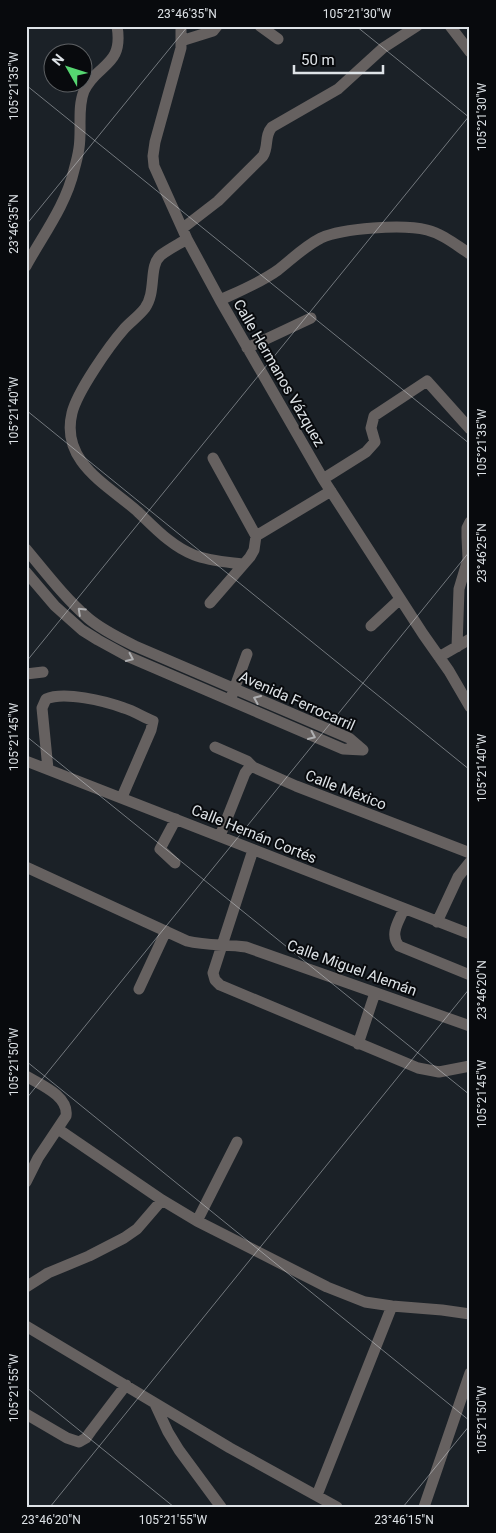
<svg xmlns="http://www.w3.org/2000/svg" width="496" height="1533" font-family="Roboto,sans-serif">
  <rect width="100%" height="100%" fill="#1b2127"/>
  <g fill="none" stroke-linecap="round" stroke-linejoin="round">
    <path stroke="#666160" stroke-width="11" d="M181,26v22l-26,94 -2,14 1,10 33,73 33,61 103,179 100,155 26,37 21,36
      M260,26l18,13
      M450,26l20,26
      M181,41l32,-10 4,-5
      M183,228l35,-27 45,-45c6,-10 1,-20 9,-29l66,-38 45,-41 34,-22
      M187,239c-8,5 -18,10 -26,16 -13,11 -4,36 -16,53 -6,8 -15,14 -21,21 -15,17 -47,63 -52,84 -12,49 36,72 65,98 17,16 34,35 57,44 15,6 32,7 48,9
      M26,266c17,-31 40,-61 48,-96 2,-7 4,-15 5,-22 3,-19 -2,-40 5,-57 13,-28 40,-24 33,-65
      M220,300c20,-9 40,-17 58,-30 14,-11 27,-24 43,-32 22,-10 82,-14 106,-8 16,4 29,15 43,24
      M247,348l64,-30
      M213,458l43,78
      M323,479l43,-27 9,-10 -4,-14 3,-12 53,-35 43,48
      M26,549c20,24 39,49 62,69 14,12 31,20 47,28l214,92 14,12
      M26,572l29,34 27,24 16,10 31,17 214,92 20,1
      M210,603l40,-46 4,-7 2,-14 75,-45
      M371,626l29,-27
      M457,647l2,-58 9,-30 -1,-22v-9l3,-6
      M439,657l31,-18
      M26,674l17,-2
      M232,695l15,-41
      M215,747l32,14 6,6 43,19 174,67
      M26,761l444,173
      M48,769l-6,-61 4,-9c18,-8 59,2 78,9 10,3 19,9 29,13l-2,9 -29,67
      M220,836l25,-63 4,-5 4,-1
      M253,850l-40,123 2,7 5,5 198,83 21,4 31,-6
      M175,863l-15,-14 16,-30
      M26,867l161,74c20,5 39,3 59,6l224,79
      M404,909c-5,12 -15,25 -5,37l71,29
      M437,922l21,-45 12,-15
      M139,989l27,-58
      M358,1044l17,-51
      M26,1076c15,9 43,20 40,40l-28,42 -12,24
      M58,1129l104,71 35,21 130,66 38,15 27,4 50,4 28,4
      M197,1221l40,-79
      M26,1287l22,-14 41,-17 35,-18 13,-9 25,-29
      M26,1326l204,122 107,59
      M155,1404l13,28 11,18 42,57
      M26,1414l41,24 12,4 7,-4 5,-7 35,-46
      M317,1495l75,-189
      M424,1507l46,-134"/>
  </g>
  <defs><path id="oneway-chevron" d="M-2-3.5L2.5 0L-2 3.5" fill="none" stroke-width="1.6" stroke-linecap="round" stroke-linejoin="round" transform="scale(1.25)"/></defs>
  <g stroke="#aeafb1">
    <use href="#oneway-chevron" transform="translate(81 611) rotate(-137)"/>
    <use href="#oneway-chevron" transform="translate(130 658) rotate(25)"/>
    <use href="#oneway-chevron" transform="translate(257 699) rotate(-157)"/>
    <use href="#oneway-chevron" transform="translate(312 736) rotate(24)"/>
  </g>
  <path fill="none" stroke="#dee3e7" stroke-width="1" stroke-opacity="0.45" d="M356,26l114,92M26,85l444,359M26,225l162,-199M26,410l444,360M26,662l444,-547M26,736l444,359M26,1061l444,360M26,1099l444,-548M26,1387l148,120M50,1507l420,-519M403,1507l67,-82"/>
  <g text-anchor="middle" stroke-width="4" stroke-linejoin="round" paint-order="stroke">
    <g font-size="15" fill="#dee3e7" stroke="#080a0d">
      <text transform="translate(279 373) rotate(60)" y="5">Calle Hermanos Vázquez</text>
      <text transform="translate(297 701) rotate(24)" y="5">Avenida Ferrocarril</text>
      <text transform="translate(346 790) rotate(21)" y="5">Calle México</text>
      <text transform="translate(254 834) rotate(22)" y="5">Calle Hernán Cortés</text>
      <text transform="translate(352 968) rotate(20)" y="5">Calle Miguel Alemán</text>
    </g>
  </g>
  <rect width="496" height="1533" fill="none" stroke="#080a0d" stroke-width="55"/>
  <g transform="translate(68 68) rotate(309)"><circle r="24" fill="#080a0d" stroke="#5e6164"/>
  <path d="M0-4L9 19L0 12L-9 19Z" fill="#56d671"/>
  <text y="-8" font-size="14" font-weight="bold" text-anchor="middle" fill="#dee3e7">N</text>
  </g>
  <path d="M294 65v8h89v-8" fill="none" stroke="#dee3e7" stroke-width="2.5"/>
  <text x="301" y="65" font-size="15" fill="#dee3e7" stroke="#080a0d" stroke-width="4" paint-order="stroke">50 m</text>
  <rect x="28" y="28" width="440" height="1478" fill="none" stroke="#dee3e7" stroke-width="2"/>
  <g font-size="12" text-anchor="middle" fill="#dee3e7">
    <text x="187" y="18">23°46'35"N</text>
    <text x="357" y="18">105°21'30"W</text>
    <text transform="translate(14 86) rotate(-90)" y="4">105°21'35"W</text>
    <text transform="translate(482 117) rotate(-90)" y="4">105°21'30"W</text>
    <text transform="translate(14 224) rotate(-90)" y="4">23°46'35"N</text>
    <text transform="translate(14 411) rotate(-90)" y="4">105°21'40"W</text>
    <text transform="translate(482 443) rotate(-90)" y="4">105°21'35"W</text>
    <text transform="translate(482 553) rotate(-90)" y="4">23°46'25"N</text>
    <text transform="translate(14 737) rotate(-90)" y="4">105°21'45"W</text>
    <text transform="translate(482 768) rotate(-90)" y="4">105°21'40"W</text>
    <text transform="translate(482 990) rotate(-90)" y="4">23°46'20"N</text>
    <text transform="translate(14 1062) rotate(-90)" y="4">105°21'50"W</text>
    <text transform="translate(482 1094) rotate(-90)" y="4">105°21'45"W</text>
    <text transform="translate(14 1388) rotate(-90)" y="4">105°21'55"W</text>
    <text transform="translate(482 1420) rotate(-90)" y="4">105°21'50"W</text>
    <text x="51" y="1524">23°46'20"N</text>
    <text x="173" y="1524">105°21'55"W</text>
    <text x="404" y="1524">23°46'15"N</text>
  </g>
</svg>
